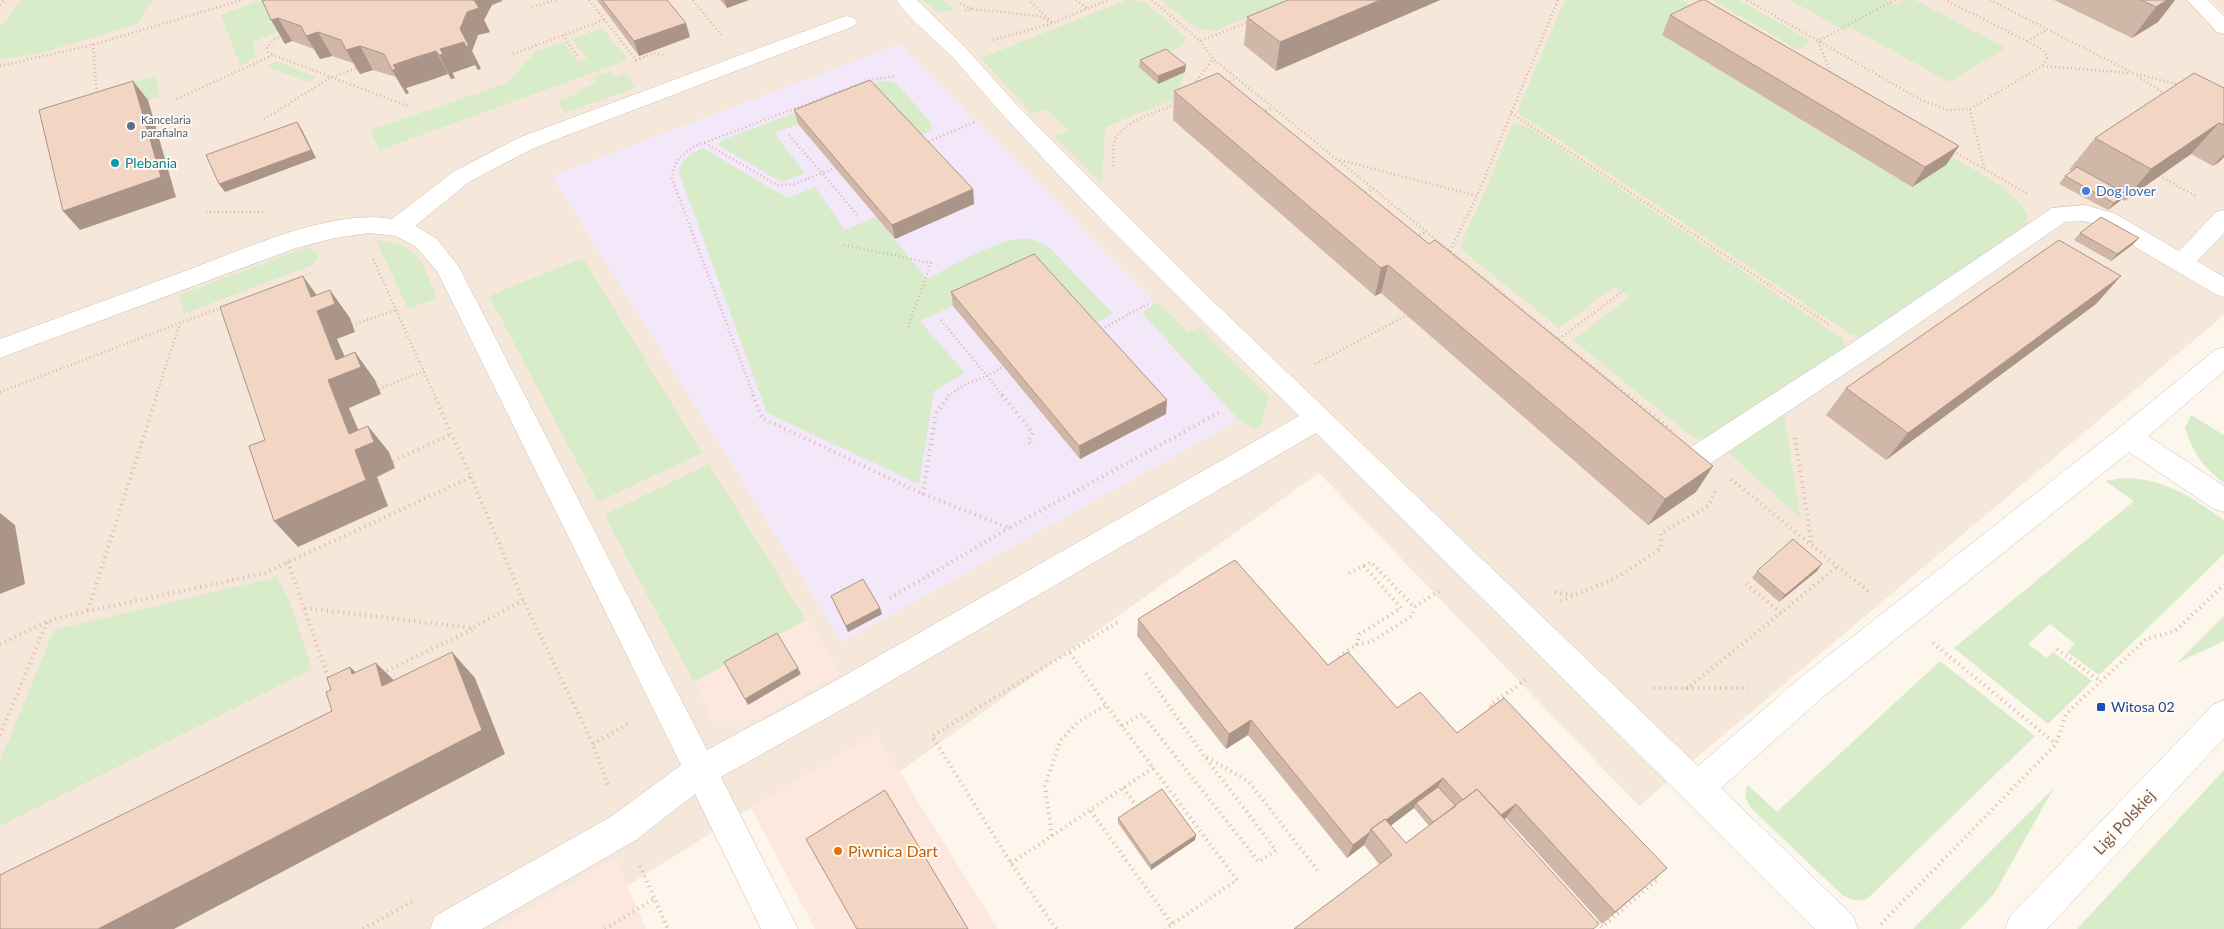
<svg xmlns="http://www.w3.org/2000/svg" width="2224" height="929" font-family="Lato,sans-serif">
  <rect width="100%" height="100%" fill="#fdf6ec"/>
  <path fill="#f5e8da" d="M0,0h2224v315l-585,491 -320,-333 -423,301 -145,34 -124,78 -12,-28 -119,71h-496z"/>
  <path fill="#fde8e0" d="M808,617l32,57 -83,46 -45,2 -17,-43z
    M875,733l123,196h-183l-64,-121z
    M615,858l31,71h-150z"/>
  <path fill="#f3e8fa" d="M900,44l360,364 -418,234 -290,-466z"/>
  <path fill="#d8ecc9" d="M22,0h130l-15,24 -99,30 -38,5v-32z
    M266,0l4,10 -8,3 9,-1 4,8 -9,3 10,-2 4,10 -28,11 5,15 -17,9 -19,-51 36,-14 1,1z
    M923,0h21l11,9 -17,4z
    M1127,0l18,2 41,35 -2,8 -44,22 18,17 27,-12 -10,27 -70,28 -3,56 -48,-47 15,-5 -23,-22 -14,5 -51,-56z
    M1162,0h126l-71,30c-22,4 -39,-17 -55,-30z
    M1565,0h117l43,25 -63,10 250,152 17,-43c23,14 85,44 96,66 3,6 3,9 3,15l-165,112 -13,-3 -333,-222z
    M1713,0h26l72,41 -13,9z
    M1790,0h96l10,5 9,-5h10l91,48 -57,34 -99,-55 -6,3z
    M602,28l26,32 -248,90 -10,-20 137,-47 28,-31 29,-10 14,20 9,-3 -15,-20z
    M276,61l41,16 -9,5 -41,-15z
    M611,71l4,6 10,-4 10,15 -71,25 -6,-12 20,-7 -2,-3 20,-8 -4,-5z
    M155,76l5,20 -41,14 -7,-23z
    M880,81h9l7,2 36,41v6l-18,8 -83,-38z
    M815,105l8,10 -49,18 31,40 -24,9 -63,-37 4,-5z
    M1512,124l15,2 303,204 12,8 3,9 -141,93 -10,-2 -121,-98 57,-43 -16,-10 -55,41 -97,-78 -1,-3 2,-8 24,-52z
    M703,148l85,50 27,-11 30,43 31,-13 51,62c24,-12 76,-44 102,-40 7,1 14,5 21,9l63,66 -25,13 -53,-59 -115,53 45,52 -31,18 -15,93 -152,-71 -88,-240c2,-14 12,-20 24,-25z
    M376,240c44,6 45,20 61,58l-29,11z
    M307,247l11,7 -1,5 -5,6 -128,49 -5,-19z
    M583,258l119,195 -104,49 -109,-206z
    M1157,302l31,30 12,-5 69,70 -10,32 -6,-1 -14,-8 -97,-107z
    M1784,415l17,104 -73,-67z
    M2191,415l33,20v48c-20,-14 -32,-32 -39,-55z
    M709,464l97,156 -112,62 -90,-167z
    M2123,478c41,0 69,19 101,42v34l-125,121 -32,-23 8,-8 -25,-20 -22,20 19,14 6,-6 39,29 -44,43 -94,-76 180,-147 -29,-20z
    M277,577l12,23 23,69 -312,157v-65l54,-131z
    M2224,616v25l-47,22z
    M1940,661l95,75 -167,162c-11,5 -17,2 -27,-4l-90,-86c-5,-8 -8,-13 -3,-23l29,27z
    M2224,770v159h-147z
    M2054,788l-60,106 -34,35h-47z"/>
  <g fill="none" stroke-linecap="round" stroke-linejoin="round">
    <defs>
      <path id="street" d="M896,0h21l48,47 50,56 177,178 506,485 103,-89 317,-248 97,-79 9,-3v24l-76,65 76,50v26l-10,-3 -85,-57 -306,245 -102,91 132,128 5,13h-43l-499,-496 -468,273 -127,71 77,152h-37l-66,-135 -59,46 -154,89h-52l5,-13 177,-100 69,-51 -244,-494 -21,-24 -20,-11 -27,-3 -34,5 -39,10 -296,110v-19c62,-23 123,-45 185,-68 57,-21 147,-63 207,-52l61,-47 65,-34 322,-120 7,-2 7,2 3,4 -3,4 -320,122 -65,34 -54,44 22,13 22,28 248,483 119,-64 473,-270c-116,-115 -236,-229 -342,-354 -19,-21 -45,-39 -61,-62z
        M2187,0h21l16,16v18l-7,-2z
        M2084,205l30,8 65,38 37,-39 8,-2v23l-27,28 27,16v20l-9,-3 -117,-69 -14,-4 -19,1 -192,133 -162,108 -10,3 -10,-3 -4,-8 4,-8 164,-106 197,-133z"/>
      <path id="secondary" d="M2224,700v38l-177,191h-42l5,-13 203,-211z"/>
    </defs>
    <use href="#street" stroke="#d1beb0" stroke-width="1"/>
    <use href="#secondary" stroke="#d6c0b0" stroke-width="1"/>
    <path stroke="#d9b8a5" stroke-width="2.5" stroke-dasharray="1 3" stroke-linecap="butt" d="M589,0l47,60 17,-7 10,2
      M693,0l28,35
      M1076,0l11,8
      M1152,0l48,41 48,-19
      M1747,0l174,100 27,10 22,-1 72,-43 5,-8 -2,-6 -7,-5 -92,-47
      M1990,0l143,73 47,12
      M960,4l13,5
      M0,5l4,-5
      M532,7l24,-7
      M965,11l8,-2 66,7 14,7 -25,-23
      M563,35l15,22
      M993,40l60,-17 55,-23
      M1200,41l13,18 416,337
      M2027,41l20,-11
      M93,44l4,52
      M272,54l-4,-2 -1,-5 8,-8 7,-2
      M513,54l91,-34
      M0,66l92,-21 150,-45
      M2043,66l86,7
      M1832,76l-14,-35 77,-41
      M2137,76l30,19
      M1226,83l11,-5
      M1194,84l19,-25
      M177,99l96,-44 135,51
      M1970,109l14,59
      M1262,112l11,-4
      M1511,113l320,213
      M264,119l66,-41 27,-10
      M789,135l33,38 13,-5
      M705,143l72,42 17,-1 28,-11 36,43
      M925,143l50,-21
      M1953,151l75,43
      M1340,160l137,36
      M1113,166c1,-9 -1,-20 3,-28 8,-17 44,-27 61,-34
      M2159,176l37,20
      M1362,194l11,-5
      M206,212h57
      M1416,237l10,-5
      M844,245l87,18 -23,64
      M1450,251l27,-55 81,-196
      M373,259l62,137
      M291,281l20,-8
      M941,320l46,56 16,-9
      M352,325l44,-15
      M1098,331l50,-27
      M1559,339l63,-47
      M1315,364l92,-49
      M379,389l45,-18
      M0,392l180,-69
      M156,396l24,-73 43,-16
      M754,396l-82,-217c1,-18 10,-26 26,-34l172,-65 25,-4
      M948,396l16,-11 23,-9 16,20"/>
    <path stroke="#d9b8a5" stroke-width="4" stroke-dasharray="1 4.5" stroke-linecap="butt" d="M753,395l9,23 161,76 86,34 211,-116
      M1002,395l31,38 -5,8 5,6
      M1628,395l44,36
      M1795,438l17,107
      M393,461l59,-27
      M471,477l52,123 70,144 16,44
      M1731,479l138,113
      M923,494l13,-81 14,-18
      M288,562l41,118
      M1349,573l22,-11 43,45 25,-16
      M1746,584l35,29 57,-47
      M1555,592l18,3
      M890,598l119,-70
      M1561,601l57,-24 43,-29v-15l47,-27 8,-16
      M305,608l168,20 50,-28
      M88,610l69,-215
      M1933,643l123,101
      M0,644l47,-22 27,-8 191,-41 206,-96 -37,-82
      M1356,645l4,-11 41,-26 -38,-43
      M2057,649l44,33
      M1070,653l36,52 131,175 -72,49
      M1339,657l17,-12 17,-4 39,-25 2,-9
      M382,673l91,-44
      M1654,688h94
      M1686,689l95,-76
      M1495,710l-5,-5 37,-26
      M1122,726l20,-12 117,148 17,-12 -72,-94 -58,-83
      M0,735l47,-113
      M593,744l38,-22
      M1207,757l42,25 69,89
      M1153,768l-63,42 82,114
      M1123,788l15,20
      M1052,836l38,-26
      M1011,863l41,-27 -7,-50 15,-45 18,-19 28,-17
      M640,866l28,63
      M1597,922l5,5 56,-48 -5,-4
      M1881,924l175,-180 10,-30 80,-75 29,-8 49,-46
      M363,929l52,-29
      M605,929l49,-30
      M1056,929l-45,-66 -79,-127 186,-114"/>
    <use href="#street" fill="#fff" fill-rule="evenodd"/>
    <use href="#secondary" fill="#fff" fill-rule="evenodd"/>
  </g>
  <path fill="#d1b7a8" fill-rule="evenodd" d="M262,0l240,1 -10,4 -8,15 6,12 -12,3 -6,16 9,18 -3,1 -3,-5 -23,8 3,5 -4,1 -3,-5 -19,7 -23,7 3,5 -3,1 -10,-17 -23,-7 -13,4 -7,-11 -21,-7 -12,3 -6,-10 -22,-8 -7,3z
    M597,0h70l23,37 -51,19z
    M720,0h29l-22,8z
    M1288,0h152l-164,71 -32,-26 3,-28z
    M2054,0h121l-17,22 -26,16z
    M1670,15l289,131 -13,19 -34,22 -250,-152z
    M1140,60l45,12 -27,12 -19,-17z
    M2224,88v69l-5,5 -6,4 -22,-12 -67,47 -2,-2 -14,11 -49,-26 6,-8 7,-5 -3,-1 26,-32z
    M1174,91l255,153 284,222 -17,26 -48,33 -267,-232 -6,3 -202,-176z
    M794,110l179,79 1,15 -79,35 -97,-115z
    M2080,233l59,5 -7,7 -21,16 -37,-21z
    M951,292l215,122 -86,45 -127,-153z
    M2096,304l-210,156 -60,-45 20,-27z
    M1757,571h60l-38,31 -27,-24z
    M831,596l49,12 2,6 -34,18z
    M1138,619l190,46 69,43 60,25 210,135 -65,56 -96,-106 -127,46 -15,-19 -17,13 -99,-123 -22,14 -89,-113zM1414,808l15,18 -23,17 -16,-17z
    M1118,818l77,22 -44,30 -33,-47z"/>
  <path fill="#aa9588" d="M473,0h29v1l-10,4 -8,15 6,12 -12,3 -6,16 9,18 -3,1 -12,-24 -6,-17z
    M724,0h25l-22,8z
    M1380,0h60l-164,71 4,-29z
    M2167,0h8l-17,22 -26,16 24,-31z
    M278,18l14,23 -7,3 -14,-24z
    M686,23l4,14 -51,19 -5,-15z
    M318,32l14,24 -12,3 -14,-23z
    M464,42l11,23 -23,8 -12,-24z
    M360,46l13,24 -13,4 -14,-24z
    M436,51l12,23 -42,14 3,5 -3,1 -14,-24 1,-5z
    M443,54l12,24 -4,1 -12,-24z
    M1186,65l-1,7 -27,12v-8z
    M133,81l15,19 28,97 -96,33 -17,-19z
    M297,122l5,8 14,28 -91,34 -6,-8z
    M2219,123l-28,31 -67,47 27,-32z
    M1959,146l-13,19 -34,22 13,-20z
    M2224,154v3l-5,5 -6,4z
    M973,189l1,15 -79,35 -3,-14z
    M2126,194l-6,7 -12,9 6,-7z
    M2139,238l-7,7 -21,16 6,-7z
    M1388,265l-7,28 -6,3 6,-28z
    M303,276l20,28 7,-14 20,28 5,14 -18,7 14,32 4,-19 20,28 6,14 -32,14 16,38 3,-20 21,26 6,16 -18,9 11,29 -90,41 -24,-26 75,-87 -21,-54 8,-20z
    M2121,276l-25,28 -210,156 22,-27z
    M1167,400l-1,14 -86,45 -1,-13z
    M1713,466l-17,26 -48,33 17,-26z
    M0,513l15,12 10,59 -25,10z
    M1822,564l-5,7 -38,31 6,-7z
    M880,608l2,6 -34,18 -2,-6z
    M452,652l23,26 30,76 -331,175h-76z
    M376,663l26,25 -20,-2z
    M350,667l27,25 -25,-18z
    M798,668l3,6 -53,31 -3,-6z
    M1251,720l-3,15 -22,14 3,-15z
    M1443,778l-8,14 -19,11 -2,5 -37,28 -5,-6z
    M1516,804l-10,14 -17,13 9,-13z
    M1370,832l-6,13 -17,13 6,-13z
    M1196,835l-1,5 -44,30v-5z
    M1667,868l-14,12 -51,44 13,-12z"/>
  <path fill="#f3d5c3" stroke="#aa9588" d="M262,0h212l5,8 -12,4 -7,17 9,17h-3l-2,-4 -24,7 3,5 -4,1 -3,-4 -20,6 -23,8 3,4 -4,1 -8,-16 -24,-8 -14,4 -5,-10 -23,-8 -12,4 -5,-10 -23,-8 -7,2z
    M602,0h65l19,23 -52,18z
    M1288,0h92l-100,42 -33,-25z
    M1701,0h4l254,146 -34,21 -255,-152z
    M2141,0h26l-11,7z
    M1166,49l20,16 -28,11 -18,-16z
    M1218,73l211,171 6,-4 33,26 245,200 -48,33 -277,-234 -7,3 -207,-177z
    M2194,73l30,15v37l-5,-2 -68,46 -56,-31z
    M870,80l103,109 -81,36 -98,-115z
    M133,81l28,96 -98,34 -24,-101z
    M297,122l14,28 -92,34 -13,-29z
    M2077,167l49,27 -12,9 -49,-27z
    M2101,217l38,21 -22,16 -37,-21z
    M2059,240l62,36 -213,157 -62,-45z
    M1034,254l133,146 -88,46 -128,-154z
    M303,276l8,21 19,-7 5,14 -18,7 19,49 19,-8 6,15 -33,13 21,54 19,-8 6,16 -19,8 11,30 -92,41 -25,-75 16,-6 -45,-133z
    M1793,539l29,25 -37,31 -28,-24z
    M1235,560l93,105 20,-13 49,56 23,-16 37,41 47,-35 163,170 -52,44 -99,-108 -15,11 -24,-26 -14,11 -20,-22 -57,42 -1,-1 -14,10 -1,3 -17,13 -102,-125 -22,14 -91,-115z
    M863,579l17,29 -34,18 -15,-30z
    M777,633l21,35 -53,31 -21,-37z
    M452,652l30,78 -384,199h-98v-54l332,-164 -6,-19 5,-2 -4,-12 23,-11 2,7 24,-11 6,23z
    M1438,787l18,19 -23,16 -17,-19z
    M1162,789l34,46 -45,30 -33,-47z
    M1477,789l122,135 -6,5h-299l98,-74 -21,-26 14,-10 21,24z
    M885,790l83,139h-111l-51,-90z"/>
  <circle fill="#5c6f8a" stroke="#fffaf3" stroke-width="2" cx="131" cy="126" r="5"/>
  <circle fill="#0f9aa8" stroke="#fffaf3" stroke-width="2" cx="115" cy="163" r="5"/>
  <circle fill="#3f7fe0" stroke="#fffaf3" stroke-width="2" cx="2086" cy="191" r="5"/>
  <rect fill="#1a4fb4" stroke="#fffaf3" stroke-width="2" x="2096" y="702" width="10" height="10" rx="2.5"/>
  <circle fill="#e8710a" stroke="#fffaf3" stroke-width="2" cx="838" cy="851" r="5"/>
  <g text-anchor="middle" stroke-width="4" stroke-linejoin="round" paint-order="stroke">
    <g font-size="11" fill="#4e5e75" stroke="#fffaf3" text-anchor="start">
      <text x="141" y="124">Kancelaria<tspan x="141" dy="13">parafialna</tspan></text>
    </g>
    <g font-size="14" fill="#0d838f" stroke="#fffaf3" text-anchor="start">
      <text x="125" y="168">Plebania</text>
    </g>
    <g font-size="14" fill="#366cbe" stroke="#fffaf3" text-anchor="start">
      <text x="2096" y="196">Dog lover</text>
    </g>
    <g font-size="14" fill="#164399" stroke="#fffaf3" text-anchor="start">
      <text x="2111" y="712">Witosa 02</text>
    </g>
    <g font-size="16" fill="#7a5c4d" stroke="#fffaf3">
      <text transform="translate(2124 822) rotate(-47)" y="6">Ligi Polskiej</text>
    </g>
    <g font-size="16" fill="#c56008" stroke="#fffaf3" text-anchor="start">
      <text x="848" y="857">Piwnica Dart</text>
    </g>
  </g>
</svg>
